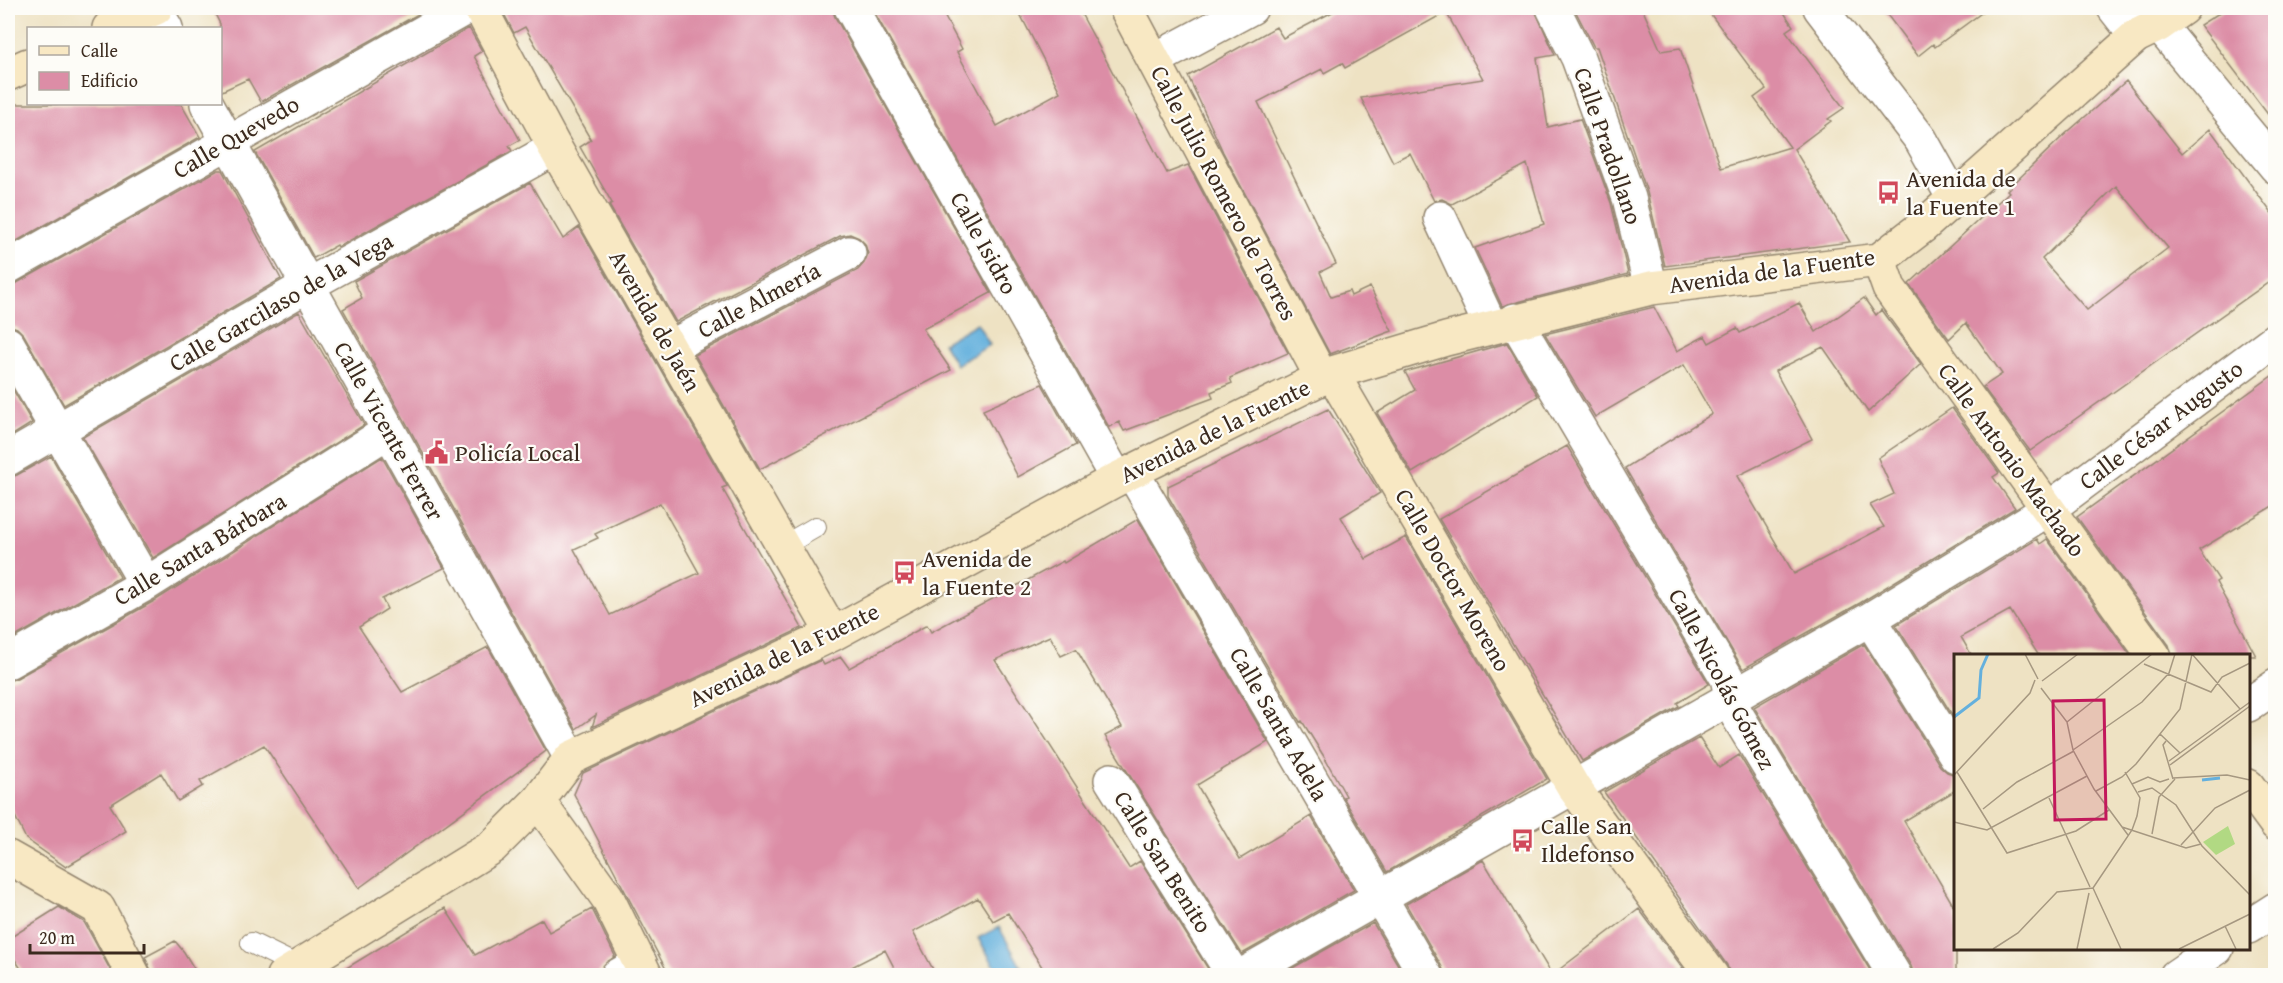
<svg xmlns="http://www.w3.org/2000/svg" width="2283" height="983" font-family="'Gentium Book Plus',serif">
  <rect width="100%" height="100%" fill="#fdfcf7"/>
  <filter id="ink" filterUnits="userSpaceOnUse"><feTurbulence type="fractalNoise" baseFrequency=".0167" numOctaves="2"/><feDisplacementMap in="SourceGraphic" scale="12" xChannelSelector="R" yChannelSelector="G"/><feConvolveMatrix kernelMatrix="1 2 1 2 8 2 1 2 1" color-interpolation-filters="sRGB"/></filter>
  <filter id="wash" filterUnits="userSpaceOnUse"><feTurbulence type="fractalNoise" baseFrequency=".008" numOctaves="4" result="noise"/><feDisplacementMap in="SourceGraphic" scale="24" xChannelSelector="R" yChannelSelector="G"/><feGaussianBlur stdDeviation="1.35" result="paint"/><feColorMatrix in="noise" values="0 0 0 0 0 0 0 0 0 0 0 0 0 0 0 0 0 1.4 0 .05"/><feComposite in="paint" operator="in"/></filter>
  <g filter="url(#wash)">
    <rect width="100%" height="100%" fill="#eee2c3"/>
    <path fill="#64b0dd" stroke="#506d7e" stroke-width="1.5" d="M977,323l13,22 -34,20 -13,-22z
      M999,927l22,40 -16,8h-5l-22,-37z"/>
    <g id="blocks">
      <path fill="#dc8da6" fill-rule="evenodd" d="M212,8h217l-168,94 -13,-23 -28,13v-68z
        M501,8h331l3,9 156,276 -68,36 28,41 -191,99 -65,-114 163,-85 6,-7 4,-9 -3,-10 -6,-6 -9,-4 -10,2 -164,86 -67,-117 3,-2 -32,-56 11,-7 -66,-113 -11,6z
        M872,8h68l22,41 -5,3 40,74 63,-34 -43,-84h61l89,165 21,-8 100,188 -58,25 2,5 -21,9 2,6 -89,33 -5,-9 -10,5z
        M1340,8h194l21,47 -18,3 11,69 32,-8 31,84 17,71 -126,32 -27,-58 69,-24 -17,-60 -75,40 -10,-5 -8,2 -24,-48 -17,9 -32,-64 122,-19 -37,-67 -101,56 -3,-5 -18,10 -2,-4 -64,33 78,162 -16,8 11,25 18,-6 2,5 19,-9 22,44 -62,23 -107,-202 -35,-76 88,-49 7,11z
        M1574,8h68l19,43 19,-3 41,120 69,-21 -36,-49 12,-9 -60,-81h75l12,18 -7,5 58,77 -16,11 3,2 -37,28 56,93 -185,24 -18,-74 -50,-145h-3z
        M1882,8h106l-53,39 -2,-3 -15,12z
        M2227,8h49v117l-76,-100z
        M469,28l13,23 -8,5 46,84 -11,6 3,5 -174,96 -1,-2 -23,13 -59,-106z
        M2126,81l56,72 28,-24 66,90v58l-246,174 -47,-64 19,-13 -36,-51 -17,16 -40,-55 100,-92 -2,-2 55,-53zM2116,186l52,62 -81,62 -45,-51z
        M8,104h173l19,33 -192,109z
        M218,170h4l59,109 -217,126 -40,-70 -7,-7 -9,-3v-39l9,-3z
        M530,183l33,56 16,-12 148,259 -5,2 80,140 -210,99 4,-12 -20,14 -233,-420 19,-11 -8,-17zM660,503l39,70 -89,42 -36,-66 24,-11 -3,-4z
        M1864,298l12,17 5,-5 40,54 -53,48 -45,-65 -48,24 37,68 -75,37 57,98 90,-47 -14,-22 24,-11 -16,-36 74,-50 47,65 -6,4 22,31 -155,95 -117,66 -118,-201 87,-54 -28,-49 -89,52 -50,-83 109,-27 23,44 28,-15 4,7 28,-15 3,5 59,-30 17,29z
        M299,312l65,113 -211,133 -70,-121z
        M1507,343l31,53 -126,77 -35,-60 38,-23 -10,-18z
        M2276,373v131l-77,46 20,30 -3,2 40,74h-84l-3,-11 -92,-128z
        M8,381l24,42 -24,15z
        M1042,384l34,61 -58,32 -35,-67z
        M1328,409l52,84 -39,24 25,42 40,-22 141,242 -160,93 -44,-75 3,-1 -23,-41 -21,-34 -2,1 -132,-226v-10z
        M1567,446l142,238 -32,19 2,3 -97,55 -143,-242z
        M51,456l69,121 -112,64v-163l9,-3z
        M382,457l62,111 -62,31 5,10 -28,18 43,65 86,-45 58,104 -187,137 -95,-143 -64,36 3,5 -25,15 -17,-28 -51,32 16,26 -60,36 -40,-28 -18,-37v-121l9,-3 139,-78z
        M1138,519l130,223 -71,43 43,74 71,-43 43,74 -112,64 -137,-218 17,-9 -46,-78 -15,7 -11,-20 -55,24 134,208 11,-7 72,114h-165l-39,-62 -15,8 -15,-23 -65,34 23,43h-38l-13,-25 -49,25h-167l-95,-181 9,-21 238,-113 3,5 17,-8 8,11 78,-43 4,7 132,-71 1,2z
        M2037,539l3,5 7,-5 84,117h-92l-29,-46 -49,27 11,19h-16v65l-60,-96z
        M1864,644l76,122 7,6 9,3v15l-52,31 52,89v65h-42l-3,-9 -157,-259z
        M1699,738l20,30 20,-13 134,220h-143l-3,-10 -123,-173z
        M1483,860l69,115 87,-66 49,66h-243l-3,-8 -36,-63z
        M59,907l25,15 29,53h-88l-17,-26v-10z
        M445,908l30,47 67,-36 7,13 43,-23 23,47 -21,19h-259z
        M1373,923l31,52h-124z
        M175,941l9,11 14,23h-45l-8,-18z"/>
    </g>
  </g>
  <g filter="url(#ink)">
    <use href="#blocks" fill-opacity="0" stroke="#948670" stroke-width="1.5"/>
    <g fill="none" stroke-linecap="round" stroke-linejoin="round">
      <defs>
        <path id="lane" d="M783,546l33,-19
          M251,943l47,23"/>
        <path id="street" d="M154,8l12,20
          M851,8l266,471
          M1553,8l25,50 51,140 22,90
          M1820,8l101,132 32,57
          M2114,8l22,28
          M2159,25l117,142
          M1154,60l97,-52
          M207,104l364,654
          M1440,218l51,109
          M8,267l458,-259
          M1515,320l212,358 7,32 161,266
          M8,344l138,240
          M670,347l179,-94
          M8,459l300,-174 247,-137
          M1132,472l294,504
          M1870,619l86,137
          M8,662l138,-78 243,-153
          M2248,705l28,-19
          M1111,780l123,196
          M2248,927l28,-18
          M617,976l23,-13
          M1241,976l629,-357 124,-76 53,-33 229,-171
          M2176,976l41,-28"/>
        <path id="secondary" d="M480,8l75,140 278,486
          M1126,8l196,370
          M109,28l47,-20
          M8,74l20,-9
          M1879,260l10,28 265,368
          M1332,373l242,415 138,188
          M2248,786l28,38
          M538,801l69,96 39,79
          M8,857l90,51 36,68
          M283,976l209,-129 46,-46 33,-43 262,-124 284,-155 215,-106 114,-34 205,-51 228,-28 43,-33 214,-191 23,-11 24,-17"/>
      </defs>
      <use href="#lane" stroke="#948670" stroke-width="22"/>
      <use href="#street" stroke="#948670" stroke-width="36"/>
      <use href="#secondary" stroke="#948670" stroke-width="36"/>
      <use href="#lane" stroke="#fff" stroke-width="20"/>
      <use href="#street" stroke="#fff" stroke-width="33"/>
      <use href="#secondary" stroke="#f8e8c3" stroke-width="33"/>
    </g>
  </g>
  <defs>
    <symbol id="bus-bare" viewBox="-9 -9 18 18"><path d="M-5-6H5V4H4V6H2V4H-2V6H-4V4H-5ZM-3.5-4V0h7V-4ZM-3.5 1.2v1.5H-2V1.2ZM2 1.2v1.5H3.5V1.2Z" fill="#d1495b" stroke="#fdfcf7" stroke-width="2.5" paint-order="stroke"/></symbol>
    <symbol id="civic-bare" viewBox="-9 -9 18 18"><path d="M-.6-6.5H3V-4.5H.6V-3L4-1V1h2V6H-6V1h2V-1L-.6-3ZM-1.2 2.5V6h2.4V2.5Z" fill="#d1495b" stroke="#fdfcf7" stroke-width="2.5" paint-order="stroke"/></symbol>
  </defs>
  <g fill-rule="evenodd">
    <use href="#bus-bare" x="1872" y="176" width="33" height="33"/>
    <use href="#civic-bare" x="420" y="436" width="33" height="33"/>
    <use href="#bus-bare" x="888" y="556" width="33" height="33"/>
    <use href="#bus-bare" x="1506" y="824" width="33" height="33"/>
  </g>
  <g text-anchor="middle" stroke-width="4.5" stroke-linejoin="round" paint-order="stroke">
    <g font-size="24" fill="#3b2a1e" stroke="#fdfcf7">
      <text transform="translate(236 137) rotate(-30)" y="8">Calle Quevedo</text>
      <text transform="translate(1608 146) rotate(71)" y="8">Calle Pradollano</text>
      <text transform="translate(1224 193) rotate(62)" y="8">Calle Julio Romero de Torres</text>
      <text transform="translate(984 243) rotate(61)" y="8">Calle Isidro</text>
      <text transform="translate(1772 271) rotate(-8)" y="8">Avenida de la Fuente</text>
      <text transform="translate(759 300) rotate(-28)" y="8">Calle Almería</text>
      <text transform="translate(281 302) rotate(-30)" y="8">Calle Garcilaso de la Vega</text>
      <text transform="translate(655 321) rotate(60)" y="8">Avenida de Jaén</text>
      <text transform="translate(2161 425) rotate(-37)" y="8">Calle César Augusto</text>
      <text transform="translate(389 431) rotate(61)" y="8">Calle Vicente Ferrer</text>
      <text transform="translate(1215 431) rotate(-26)" y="8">Avenida de la Fuente</text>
      <text transform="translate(2012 460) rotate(54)" y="8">Calle Antonio Machado</text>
      <text transform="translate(200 549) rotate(-31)" y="8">Calle Santa Bárbara</text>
      <text transform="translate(1453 580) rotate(60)" y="8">Calle Doctor Moreno</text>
      <text transform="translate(784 655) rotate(-26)" y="8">Avenida de la Fuente</text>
      <text transform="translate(1722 679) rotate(62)" y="8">Calle Nicolás Gómez</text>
      <text transform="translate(1279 724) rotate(60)" y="8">Calle Santa Adela</text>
      <text transform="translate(1163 862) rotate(58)" y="8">Calle San Benito</text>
    </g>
    <g font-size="24" fill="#3b2a1e" stroke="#fdfcf7" text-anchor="start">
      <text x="1906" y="187">Avenida de<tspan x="1906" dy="28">la Fuente 1</tspan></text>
      <text x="455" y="461">Policía Local</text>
      <text x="922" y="567">Avenida de<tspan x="922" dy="28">la Fuente 2</tspan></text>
      <text x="1541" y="834">Calle San<tspan x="1541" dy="28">Ildefonso</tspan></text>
    </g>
  </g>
  <g transform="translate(1954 654)">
    <rect width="296" height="296" fill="#eee2c3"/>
    <path d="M274,172l7,18 -19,11 -13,-13z" fill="#b1d983"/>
    <path fill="none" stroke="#64b0dd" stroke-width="3" d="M0,63l25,-19 2,-28 7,-16M248,126l18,-2"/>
    <path fill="none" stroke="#a69881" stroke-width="1.5" d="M71,0l13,25M238,0l48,55M190,10l67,28 11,-15 28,-14M88,27l36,-27M87,34l26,34 6,28 21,39 34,46M113,68l85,-68M206,80l20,19M212,87l-3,4 10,34M119,96l69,-48 27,-29 6,-19M215,107l81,-59M216,111l80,-59M3,118l50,81 69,-22 33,-21M0,121l76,-82 5,-13M219,124l54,-3 23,5M178,130l16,-7 12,5 9,-3M142,137l26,-14 14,-13 44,-55 12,-55M184,138l14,-4 24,17 26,41 48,49M95,144l41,89M29,155l34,-27 57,-31M0,168l33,8 100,-54M168,173l64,21 15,-4M198,180l7,-37 16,-18M227,191l34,-37 35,-18M139,234l39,-58 5,-14 3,-18 -15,-26M139,234l28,61M271,272l11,23M39,295l25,-16 39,-41 36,-4M123,295l12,-56M225,295l71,-35"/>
    <path fill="#c2185b" fill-opacity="0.15" stroke="#c2185b" stroke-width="3" d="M150,46l2,119 -51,1 -2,-119z"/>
    <rect width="296" height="296" fill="none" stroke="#3b2a1e" stroke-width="3"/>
  </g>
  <rect width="2283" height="983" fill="none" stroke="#fdfcf7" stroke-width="30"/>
  <rect x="27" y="27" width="195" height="78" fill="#fdfcf7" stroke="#afa8a0" stroke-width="1.5"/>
  <rect x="39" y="46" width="30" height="9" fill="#f8e8c3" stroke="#afa8a0" stroke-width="1.5"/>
  <text x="81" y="57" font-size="18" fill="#3b2a1e">Calle</text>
  <rect x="39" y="72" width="30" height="18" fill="#dc8da6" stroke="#afa8a0" stroke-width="1.5"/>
  <text x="81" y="87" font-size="18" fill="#3b2a1e">Edificio</text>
  <path d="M30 944v9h114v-9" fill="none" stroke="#3b2a1e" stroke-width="3"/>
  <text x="39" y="944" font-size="18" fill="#3b2a1e" stroke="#fdfcf7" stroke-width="4.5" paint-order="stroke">20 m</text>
</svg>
